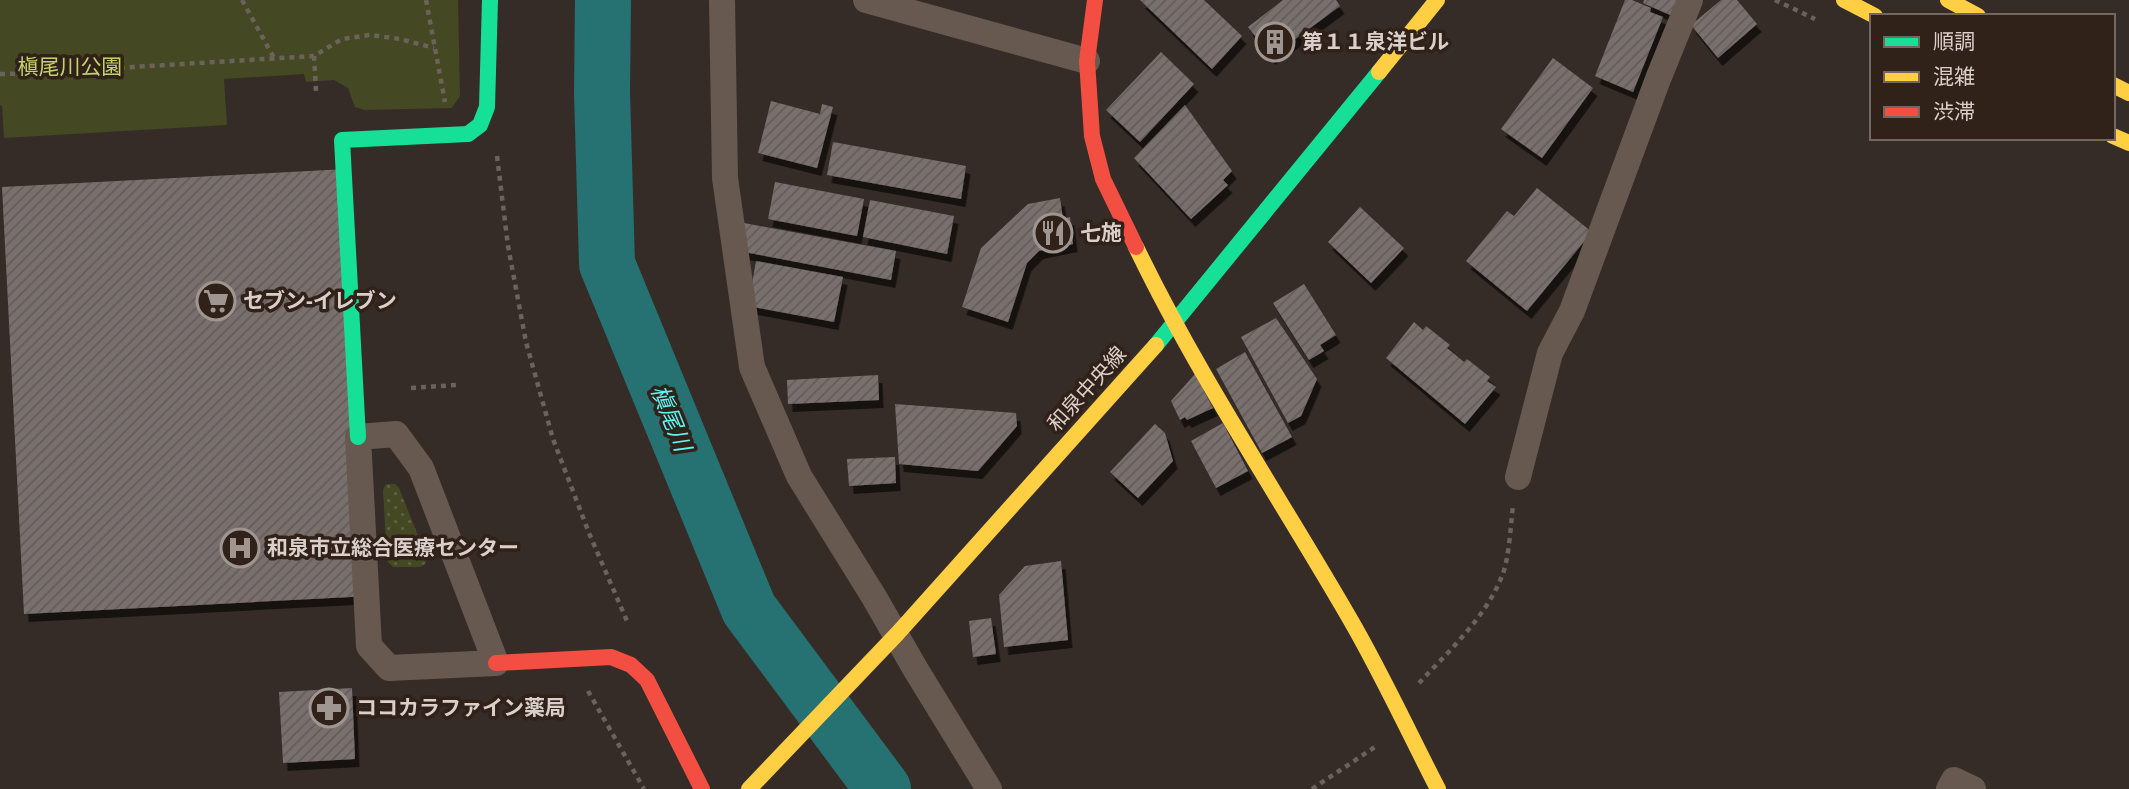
<svg xmlns="http://www.w3.org/2000/svg" width="2129" height="789" font-family="'Open Sans','Noto Sans JP',sans-serif">
  <defs>
    <pattern id="grass-dots" width="8" height="8" patternUnits="userSpaceOnUse" patternTransform="scale(1.75)"><rect width="8" height="8" fill="#444823"/><path d="M2 2h.1M6 6h.1" fill="none" stroke="#5e6142" stroke-width="1.8" stroke-linecap="round"/></pattern>
    <pattern id="building-hatch" width="6" height="6" patternUnits="userSpaceOnUse" patternTransform="scale(1.75)"><rect width="6" height="6" fill="#79706e"/><path d="M-1 1l2-2M0 6l6-6M5 7l2-2" fill="none" stroke="#635c5a"/></pattern>
    <filter id="shadow"><feDropShadow dx="4.5" dy="8" stdDeviation="0" flood-color="#0009"/></filter>
  </defs>
  <rect width="100%" height="100%" fill="#352c28"/>
  <path fill="url(#grass-dots)" d="M386,484h9l4,4 28,70 -2,6 -5,3h-27l-6,-6 -4,-71z"/>
  <path fill="#444823" d="M0,0h458l2,96 -8,12 -87,2 -10,-3 -7,-19 -14,-8 -28,2 -2,-8 -80,5 3,46 -223,13 -2,-32 -2,-1z"/>
  <g fill="none" stroke-linecap="round" stroke-linejoin="round">
    <path stroke="#267171" stroke-width="56" d="M603,0l-1,93 5,171 142,345 134,180"/>
  </g>
  <path fill="url(#building-hatch)" filter="url(#shadow)" d="M1140,0h64l38,36 -30,33z
    M1283,0h53l4,6 -69,51 -23,-30z
    M1625,0h7l19,8 -1,4 13,5 -30,75 -38,-16z
    M1644,0h33l-7,15 -27,-12z
    M1721,0h16l20,24 -39,34 -27,-33z
    M1161,52l33,32 -54,58 -34,-32z
    M1553,58l40,30 -51,70 -41,-29z
    M771,101l49,13 2,-10 11,3 -16,61 -59,-15z
    M1185,105l47,66 -9,9 5,5 -37,34 -57,-61z
    M833,142l133,24 -5,33 -134,-24z
    M346,169l24,427 -346,18 -22,-427z
    M775,182l89,17 -7,37 -89,-17z
    M1537,188l55,44 -65,79 -61,-50 41,-50 7,5z
    M1060,198l3,21 7,-2 3,27 -34,7 -12,12 -19,59 -46,-15 19,-59 47,-44z
    M870,200l84,16 -7,38 -84,-17z
    M1360,207l44,41 -33,35 -43,-41z
    M744,223l152,28 -5,29 -152,-29z
    M756,261l87,16 -9,45 -86,-16z
    M1304,284l32,51 -16,10 4,6 -15,9 -36,-57z
    M1276,318l41,61 -16,37 -13,7 -47,-86z
    M1414,322l9,8 3,-4 24,19 -3,3 17,14 3,-3 23,18 -3,4 9,6 -31,37 -79,-66z
    M1245,352l47,85 -30,16 -46,-84z
    M1195,374l18,34 -26,12 -2,-3 -5,3 -9,-19z
    M878,375l1,25 -91,4 -1,-24z
    M895,404l121,9 1,13 -39,45 -79,-7z
    M1223,423l25,48 -32,17 -25,-47z
    M1155,424l10,9 8,28 -35,37 -28,-26z
    M895,457l1,26 -47,3 -2,-27z
    M1061,561l7,79 -64,7 -5,-52 26,-29z
    M991,618l5,36 -23,3 -4,-36z
    M352,688l3,71 -72,4 -4,-71z"/>
  <g fill="none" stroke-linecap="round" stroke-linejoin="round">
    <path stroke="#6b625b" stroke-width="4.5" stroke-dasharray="5 5" stroke-linecap="butt" d="M242,0l32,58
      M426,0l19,102
      M1775,0l40,19
      M314,56l2,35
      M0,74l72,-1 61,-6 181,-11 28,-17 28,-4 30,4 34,9
      M497,156l11,90 18,96 27,97 36,94 38,88
      M411,388l45,-3
      M1419,683c30,-32 67,-66 83,-107 7,-16 9,-53 11,-71
      M588,691l56,98
      M1312,789l66,-44"/>
    <path stroke="#67594f" stroke-width="26" d="M722,0l3,178 27,189 47,109 75,121 42,73 73,119
      M866,0l221,61
      M396,434l25,34 75,195 -107,5 -20,-22 -11,-209z
      M1518,477l32,-124 22,-42 86,-232 32,-79
      M1949,789l5,-9 19,9"/>
    <path stroke="#16e098" stroke-width="16" d="M1156,345l223,-273
      M358,437l-16,-297 126,-6 12,-9 7,-18 3,-107"/>
    <path stroke="#ffcf43" stroke-width="16" d="M1844,0l31,16
      M1948,0l30,16
      M1379,72l58,-72
      M2113,85l16,8
      M2113,136l16,7
      M1136,247c62,129 143,249 214,372 32,55 59,114 88,170
      M749,789l148,-155 259,-289"/>
    <path stroke="#f24e42" stroke-width="16" d="M1095,0l-8,61 5,75 11,43 33,68
      M496,663l115,-6 20,8 16,15 55,109"/>
  </g>
  <defs>
    <symbol id="building-ring" viewBox="-11 -11 22 22"><circle r="9.5" fill="#302119" stroke="#a09691" stroke-width="1.5"/><path d="M-4-6H4V6H1V3H-1V6H-4ZM-2.5-4.3h1.7v1.8h-1.7ZM.8-4.3h1.7v1.8H.8ZM-2.5-1h1.7V.8h-1.7ZM.8-1h1.7V.8H.8Z" fill="#a09691"/></symbol>
    <symbol id="restaurant-ring" viewBox="-11 -11 22 22"><circle r="9.5" fill="#302119" stroke="#a09691" stroke-width="1.5"/><path d="M-5-6h1v4h1v-4h1v4h1v-4h1v5L-1.5 .5V6h-2V.5L-5-1ZM5-6V6H3V1.5H1.5Q1.5-4 5-6Z" fill="#a09691"/></symbol>
    <symbol id="supermarket-ring" viewBox="-11 -11 22 22"><circle r="9.5" fill="#302119" stroke="#a09691" stroke-width="1.5"/><path d="M-6-5.5h2.5l.6 2H6L4.5 2H-2.5L-4.4-4H-6ZM-1.5 3.2a1.3 1.3 0 1 0 .1 0ZM3 3.2a1.3 1.3 0 1 0 .1 0Z" fill="#a09691"/></symbol>
    <symbol id="hospital-ring" viewBox="-11 -11 22 22"><circle r="9.5" fill="#302119" stroke="#a09691" stroke-width="1.5"/><path d="M-5-5h3v3.5h4V-5h3V5h-3V1.5h-4V5h-3Z" fill="#a09691"/></symbol>
    <symbol id="pharmacy-ring" viewBox="-11 -11 22 22"><circle r="9.5" fill="#302119" stroke="#a09691" stroke-width="1.5"/><path d="M-2-6h4v4h4v4h-4v4h-4v-4h-4v-4h4Z" fill="#a09691"/></symbol>
  </defs>
  <g fill-rule="evenodd">
    <use href="#building-ring" x="1253" y="20" width="44" height="44"/>
    <use href="#restaurant-ring" x="1031" y="211" width="44" height="44"/>
    <use href="#supermarket-ring" x="194" y="279" width="44" height="44"/>
    <use href="#hospital-ring" x="218" y="526" width="44" height="44"/>
    <use href="#pharmacy-ring" x="307" y="686" width="44" height="44"/>
  </g>
  <g text-anchor="middle" stroke-width="7" stroke-linejoin="round" paint-order="stroke">
    <g font-size="21" font-weight="bold" fill="#dacfca" stroke="#302119" text-anchor="start">
      <text x="1302" y="49">第１１泉洋ビル</text>
      <text x="1080" y="240">七施</text>
      <text x="243" y="308">セブン-イレブン</text>
      <text x="267" y="555">和泉市立総合医療センター</text>
      <text x="356" y="715">ココカラファイン薬局</text>
    </g>
    <g font-size="21" fill="#c3d26e" stroke="#302119">
      <text x="70" y="74">槇尾川公園</text>
    </g>
    <g font-size="21" fill="#dacfca" stroke="#302119">
      <text transform="translate(1087 389) rotate(-48)" y="7">和泉中央線</text>
    </g>
    <g font-size="23" font-style="italic" fill="#5cf4f4" stroke="#302119">
      <text transform="translate(671 418) rotate(68)" y="8">槇尾川</text>
    </g>
  </g>
  <rect x="1870" y="14" width="245" height="126" fill="#302119" stroke="#746760" stroke-width="2"/>
  <rect x="1884" y="37" width="35" height="10" fill="#16e098" stroke="#746760" stroke-width="2"/>
  <text x="1933" y="49" font-size="21" fill="#dacfca">順調</text>
  <rect x="1884" y="72" width="35" height="10" fill="#ffcf43" stroke="#746760" stroke-width="2"/>
  <text x="1933" y="84" font-size="21" fill="#dacfca">混雑</text>
  <rect x="1884" y="107" width="35" height="10" fill="#f24e42" stroke="#746760" stroke-width="2"/>
  <text x="1933" y="119" font-size="21" fill="#dacfca">渋滞</text>
</svg>
